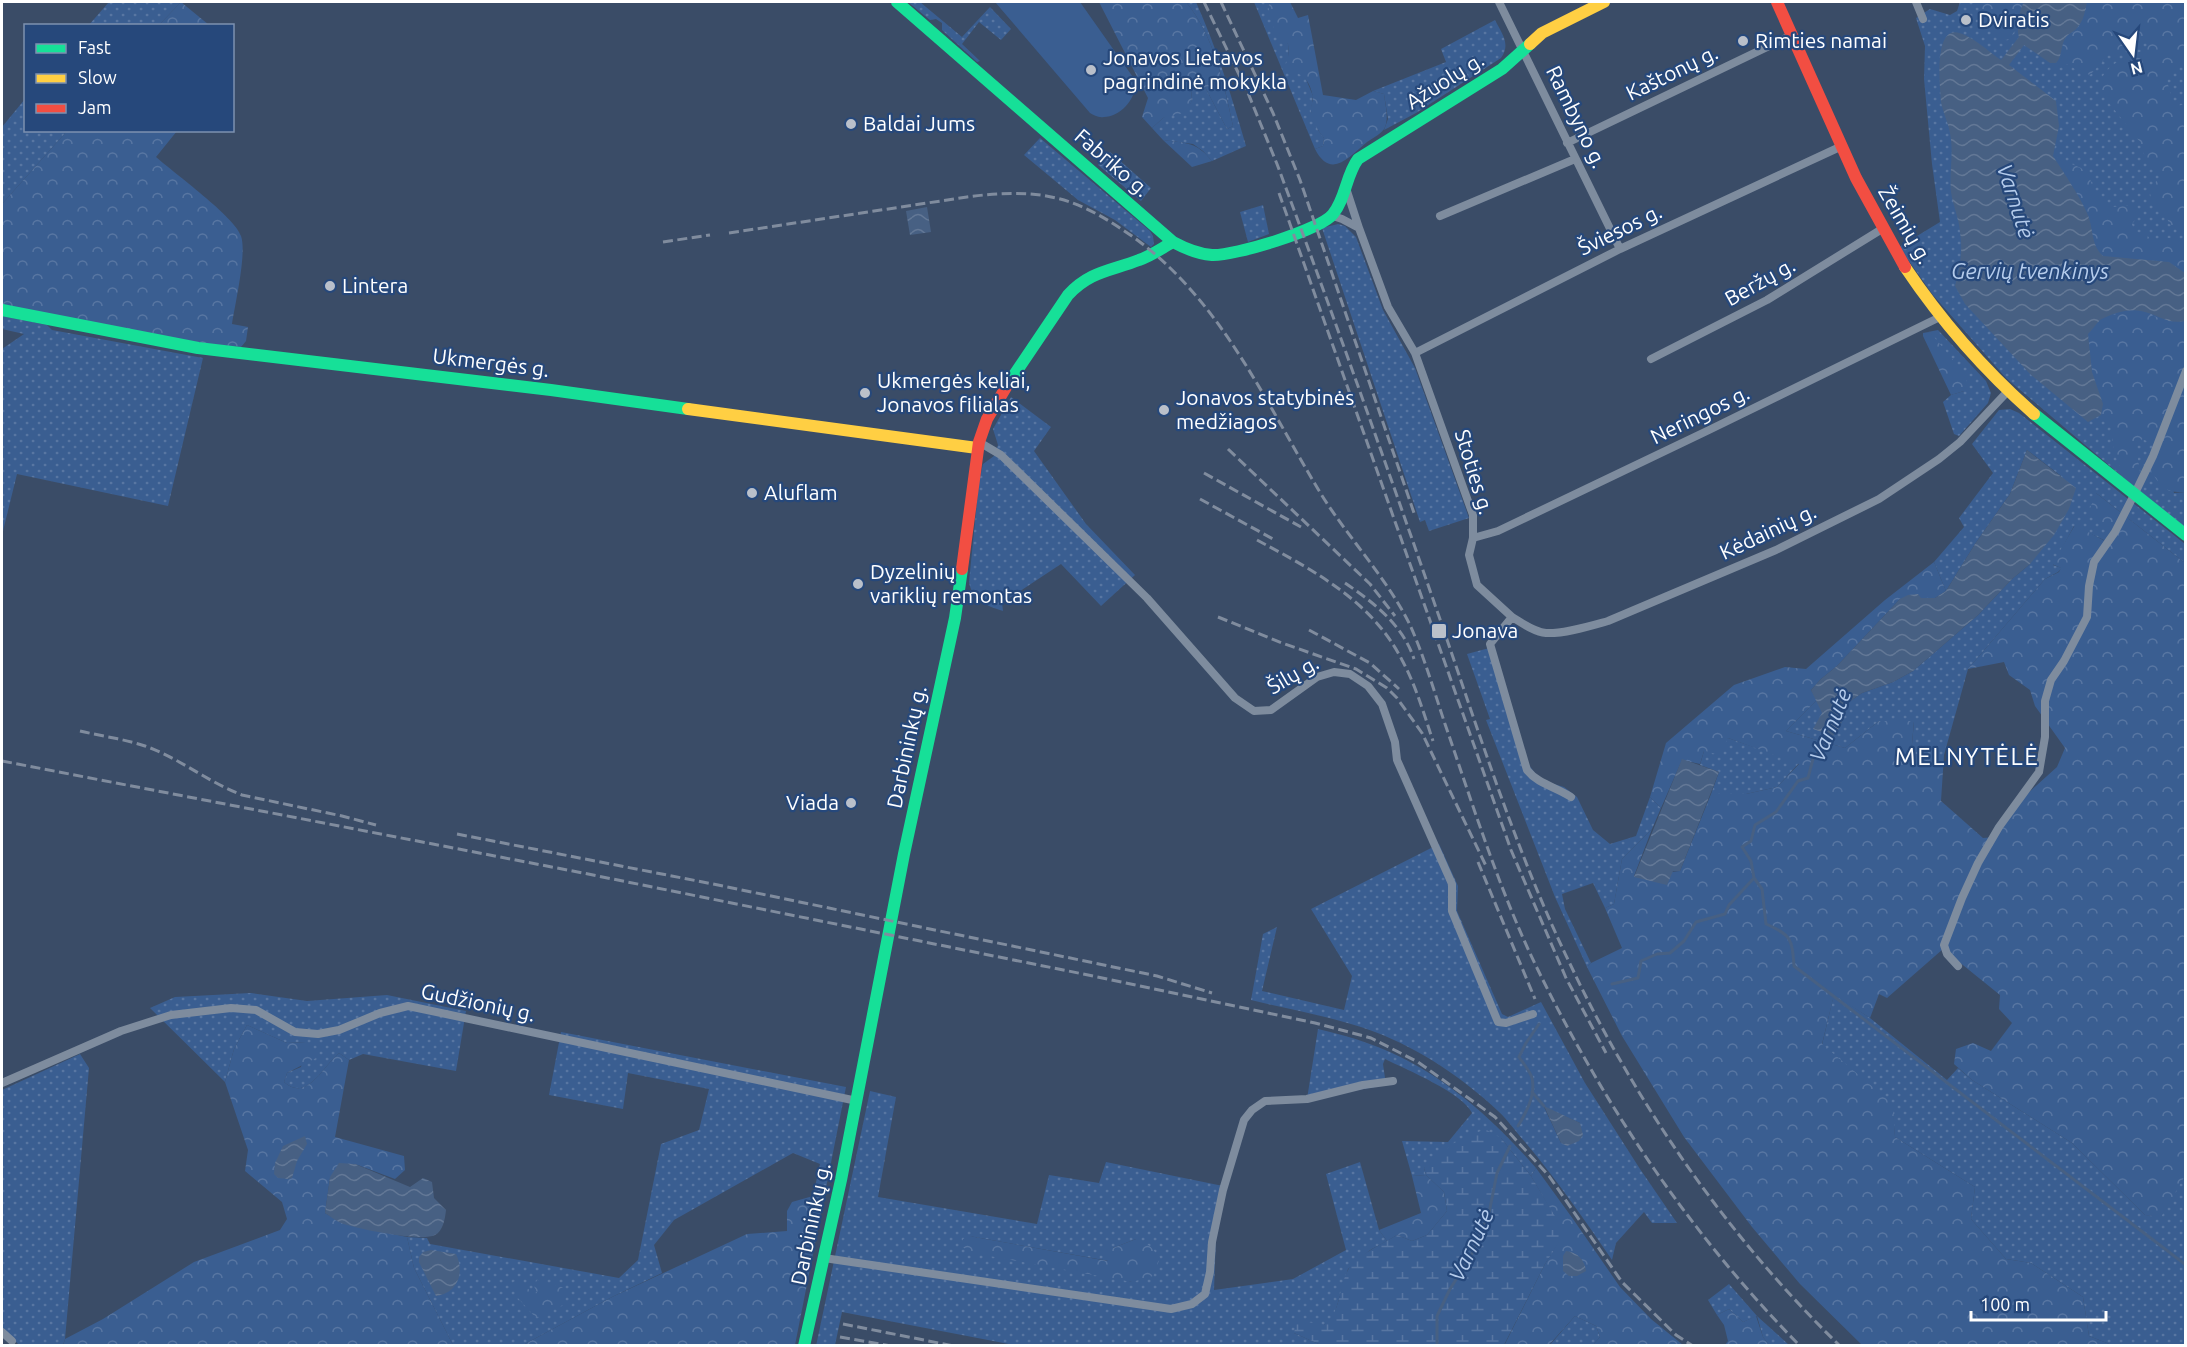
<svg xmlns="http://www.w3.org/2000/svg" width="2187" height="1347" font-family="Ubuntu,sans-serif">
  <defs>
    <pattern id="grass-dots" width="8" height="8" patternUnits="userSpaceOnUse" patternTransform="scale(1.5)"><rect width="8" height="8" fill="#3a5e91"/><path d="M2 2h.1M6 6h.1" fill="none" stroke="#5876a2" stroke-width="1.8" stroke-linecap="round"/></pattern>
    <pattern id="forest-crowns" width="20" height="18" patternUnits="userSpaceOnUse" patternTransform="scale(1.5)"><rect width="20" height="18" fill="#3a5e91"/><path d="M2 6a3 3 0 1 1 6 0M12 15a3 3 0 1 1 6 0" fill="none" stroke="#5876a2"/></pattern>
    <pattern id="wetland-marsh" width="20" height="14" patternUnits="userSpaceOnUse" patternTransform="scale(1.5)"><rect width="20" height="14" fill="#3a5e91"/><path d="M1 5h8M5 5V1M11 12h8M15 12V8" fill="none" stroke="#5876a2"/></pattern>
    <pattern id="water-waves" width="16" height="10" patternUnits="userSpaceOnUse" patternTransform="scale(1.5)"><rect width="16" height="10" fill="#476083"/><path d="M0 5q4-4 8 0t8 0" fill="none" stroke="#637896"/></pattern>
  </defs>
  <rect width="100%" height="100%" fill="#3a4c67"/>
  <path fill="url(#grass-dots)" fill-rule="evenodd" d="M109,2h72l-22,23 -71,1z
    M908,2h12l42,35 28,-30 21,22 -10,11 -22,-18 -17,22 18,17 -3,1 -35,-32v-7l-6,-4 -6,1z
    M1186,2h10c21,47 36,95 50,144l-34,15 -9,-10 -10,-7 -30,-4 -11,-12 11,-10 28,-15 1,-16 4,-3 9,3 22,42 6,-3c-9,-43 -19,-90 -47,-124z
    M1254,2h17l-3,4 20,38 1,13 17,22 7,17 -2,15 7,19 6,8 -1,8 -8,3z
    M1960,2h225v381l-24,64 13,46 11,-1v35l-48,-38 -131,-111 -73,-83 -34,-48 41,-25 -8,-58 -8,-85 1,-33 -9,-28 14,-9 20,6 7,-4z
    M1495,20c7,14 16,24 6,38l-85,55 -32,17 4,-11 -4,-25 -11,-3 73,-29 -5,-13z
    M25,99l1,31 41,1 -65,73v-77z
    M1040,138l110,93 3,5 1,8 -3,3 -36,-27 -37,-20 -54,-45z
    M1110,152l41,36 -10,13 -43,-36z
    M1263,205l6,29 -21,8 -8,-30z
    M1338,224l7,2 11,11 27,73 32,58 54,150 -40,13 -4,-11 -5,2 -98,-294z
    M2,316l45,9 5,5 151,28 -35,148 -151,-32 -15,61v-186l22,-15 -22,-5z
    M1938,330l48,51 5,12 -3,10 -29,33 -5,-2 -11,-32 8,-7 13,-4 -34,-59 -7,1z
    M1011,397l40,30 -17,24 52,73 49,51 -34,31 -40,-42 -59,39 1,8c-16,-5 -31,-11 -34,-29l10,-100 4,-18 11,-8 4,-11 -5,-16z
    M2010,409l9,4 166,131v19l-89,-70 16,38 -6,10 -32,-15 -21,39 9,3 -4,4 -13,7 -77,90 -24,86h-33l3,-33 -35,-1 -34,27 -59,-17 31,-31 6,13 26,-11 13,-9 31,-11 20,-11 65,-56 34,-36 18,-15 31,-88 -34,-26 -17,44 -35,50 -29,47 -12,-29 30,-35 -5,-9 34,-45 -21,-29 27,-34z
    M1493,647l36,118 11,15 24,7 13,10 16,33 17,14 26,-8 14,-39 11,11 -9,21 -30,30 -8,45 -9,4 -12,-25 -31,11 3,15 26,54 -4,4 -32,-70 -69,-177 4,-1 -23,-65z
    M1728,738l71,25 -22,24 -31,7h-35l8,-22 -19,-7 4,-14z
    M1439,844l19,42 -1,25 45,103 6,3 33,-15 44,81 55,86 37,54h-25l-8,-11 -28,31 -4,17c-28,-41 -55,-80 -87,-118 -9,-10 -17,-22 -27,-31 -35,-33 -78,-62 -123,-79 -40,-15 -83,-22 -124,-32l12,-66 14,-7 -15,64 82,19 8,-34 -41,-67zM1544,1107l36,16 -19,20z
    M251,993l56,8 80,-6 79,16 -10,60 -93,-17 -14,6 -10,-7c-15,12 -32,50 -55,29l3,-9 14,-6 5,-25 -19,1 -40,-18 -13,24 -9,33 -75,-74 25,-11z
    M1834,994l36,24 77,62 11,-12 14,12 100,63 73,72 16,1 24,-42v171h-73l-23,-9 -6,-39 -52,-34 -25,-4 -35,-40 4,-32 -80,-50 -3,-33 -70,-59z
    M1318,1029c16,4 33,8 49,14 67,23 123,72 169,125l-5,8 -30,-38 -77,30 2,7 -14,1 -10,-35 46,1 24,-29c-9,-20 -65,-43 -87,-54l-2,5 3,21 -79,14z
    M561,1032l285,55 -23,116 -10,-7 7,-32 -27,-11 -119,67 -20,25 8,28 -50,24 -89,48h-70l-39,-77 -7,-31 20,1 3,6 189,34 19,-18 23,-116 38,-14 10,-41 -81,-16 -5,36 -74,-14z
    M80,1054l9,14 -24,271 -2,6h-44l-17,-18v-237z
    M870,1091l26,6 -18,100 159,27 12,-49 50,8 7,-21 117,24 -7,51 -2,53 79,-11 53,-29 -20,-76 34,-12 19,68 8,11 -17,9 -22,19 -15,50 -9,6 -30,8 27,12h-307l-172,-33 -7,33 -19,1zM969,1236l140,25 4,-13 23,-9 -4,43z
    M1729,1284l28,32 32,29h-20l-6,-8 -6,-21 -14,6 -14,-13 -12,6 -9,-15z
    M1575,1316l21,10 4,11 -7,8 -44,1z"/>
  <path fill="url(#forest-crowns)" d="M181,2l28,23h-50z
    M1099,2h87c28,34 38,82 47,124l-6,3 -22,-42 -9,-3 -4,3 -1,16 -5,7 -6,4 -17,4 -11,10 -10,-11 6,-19z
    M1271,2h19l8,16 10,-3 15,80 33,5 17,-9 11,3c1,10 5,23 1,33 -2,6 -12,11 -18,15 -18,15 -36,38 -52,7l8,-3 1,-8c-6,-7 -12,-17 -13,-27 -1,-4 2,-9 2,-14 -4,-20 -12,-25 -30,-27l6,-13 -1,-13 -13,-11 -7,-27z
    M1975,2h49c-5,8 -2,18 -7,27 -2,3 -5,5 -6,9l-5,2 -25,-18v-12z
    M2087,2h98v66l-7,-5 -4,7 -7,2c-1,10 4,26 10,34l8,-2v135l-2,-10 -14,-5 -4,-13 -13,-9 -3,-13 13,-14c-10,-9 -20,-19 -22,-33l-42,-53c4,-23 28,-34 49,-39l1,-8 -16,-3 -17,15 -8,-1 -3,2 -1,6 -13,14 -14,-5 -7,-6h-4l-8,6 -4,-2 -3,-5h6l10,-26 11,-8 7,-11z
    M67,131h110l-21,26c18,16 79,60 85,79 6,17 -6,68 -9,88l16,3 -2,14 -5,6 -34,-3 -205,-39v-101z
    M1163,140c23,3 34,2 49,21l-20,6z
    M2053,156l28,12 8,8 6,18 13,13c11,0 20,-3 30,1l2,6 -8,10 2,7 12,4 8,6 15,-3 16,3v32l-16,-11 -66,-6 -8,-8 -7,-32z
    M2140,310c14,6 30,15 45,11v44l-3,13 4,5 -1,109c-20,1 -24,-5 -34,-21l10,-24 -19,-8 -6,8 4,25 -6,9c-19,-10 -22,-38 -23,-57l-10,-9 2,-11 -11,-32 -4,-38c16,-18 28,-22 52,-24z
    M1930,332l33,40 4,10 -3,9 -13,4 -28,-59v-3z
    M2096,493l89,70 1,611 -25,43 -16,-2 -73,-72 -100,-63 -18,-16 2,-15 17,-6 18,8 21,-28 -13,-14 1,-14 -57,-46 -56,49 -8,-4 -9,24 -36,-23 -12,49 71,60 2,33 80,50 -4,32 35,40 25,4 52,34 6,39 23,9h-250l-62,-61 -48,-57 -68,-90 -62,-101 -35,-69 4,-4 31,-15 -17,-40 9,-4 8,-45 30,-30 -18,47 46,-5 31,-77h35l31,-7 22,-23 -71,-26 -8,17 -16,-4 -4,13 -18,-4 -21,48 -11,-11 16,-54 68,-58 51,-18 21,2 79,-69 49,-38 12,29 -11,7 -35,1 -63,67 -16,13 -10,11 6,10 -31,31 59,17 34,-27h35l-3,33 33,1 -3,46 42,37 13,-1 30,-42 31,-28 8,-19 -30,-42 -5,-16 -21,-15 -5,-13 -36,7 77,-90 14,-7 2,-4 -9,-4 23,-39 30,16 6,-10 -22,-20z
    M247,1025l40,18 19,-1 10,16 -29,15 -3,9c23,21 40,-17 55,-29l10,7 -14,77 69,19 1,14 -10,9 -40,-15 -25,14 -5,35 17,10 65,14 7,31 39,77 -390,1 2,-7 38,-20 91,-57 86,-32 7,-11 -5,-17 -37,-31 3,-21 -23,-68 9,-33z
    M1536,1168l37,51 47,68 31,32 32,26h-90l7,-8 -4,-11 -21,-10 -26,29 -45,1 41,-82 19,-31 -33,-57z
    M1426,1175l18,17 3,19 -20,24 -15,6 -15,-6 -10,6 -8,-11 42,-17 -9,-37z
    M813,1196l10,7 -28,142h-272l89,-48 135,-63 40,-3v-20l5,-9z
    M969,1236l139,25 -8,-13h13l23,-9 14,7 10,12 -7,18 -21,6 -159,-29 -11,-6 1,-8z
    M520,1280l13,14 4,-1 -3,-7 3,-6 25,7 5,6 -4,12 -27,13 -19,-21 -4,-15z
    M1729,1309l14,13 13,-6 7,21 6,8h-44l3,-4 -4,-16 -7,-10z"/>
  <path fill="url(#wetland-marsh)" d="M1485,1129l16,9 30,38 34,57 -20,31 -41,81h-183l-27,-12 3,-13 27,5c17,-12 14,-36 24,-55 7,-14 36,-27 49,-35l15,6 15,-6 20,-24 -3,-19 -18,-17 -2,-7 30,-25z"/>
  <path fill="#3a5e91" d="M995,2h85l55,78c3,17 -14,37 -31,37 -6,1 -10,-2 -14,-4z"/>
  <path fill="url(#water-waves)" d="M2024,2h63c-2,9 -3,18 -10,26 -3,4 -8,5 -11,9 -6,8 -3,19 -10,26h-6l-26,-18 -15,20 47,36 3,25 -6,30c12,19 25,37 34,57 7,15 3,31 16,43l66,6 16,11v48c-17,4 -28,-7 -44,-10 -12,-3 -31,3 -41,9 -4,4 -8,10 -12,14l4,38 11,32 -2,11 -13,7 -57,-47 -66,-71 -10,-18c5,-19 8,-35 5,-54 -1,-14 -7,-26 -9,-40 -2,-19 3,-39 -1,-59 -2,-11 -7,-20 -9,-31 -1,-14 -6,-63 10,-69 13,-5 39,20 50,27l18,-23c-3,-8 0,-27 5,-35z
    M927,207l4,25 -21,3 -4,-24z
    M2027,450l49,38 -7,21 -15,26 -24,29 -18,15 -34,36 -65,56 -20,11 -31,11 -13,9 -9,25 -7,9 -20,-7 9,-16 -11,-23 10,-11 16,-13 63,-67 8,-4 10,-1 3,4h14l11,-7 29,-47 35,-50z
    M1682,759l37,13 -39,99h-7l-6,14 -33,-8z
    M1544,1106l36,17 3,12 -4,6 -12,5 -6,-3z
    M305,1136l2,8 -10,17 -5,17 -4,1 -10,-1 -4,-4 1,-11 8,-17z
    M339,1163l16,1 55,23 13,-9 9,4 2,16 12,12c-1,9 -3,21 -11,25 -14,7 -78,-6 -94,-12 -5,-2 -11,-7 -16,-10l5,-36z
    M431,1250l25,4c9,19 2,39 -20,42l-17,-34v-5l4,-5z
    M1566,1251c11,1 19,9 20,20l-9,5h-8l-6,-5v-15z"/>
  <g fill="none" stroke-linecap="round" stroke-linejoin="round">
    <path stroke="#476083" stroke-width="3" d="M1754,878l8,11 4,35c25,11 26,14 28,42l392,299
      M1612,984l26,-6 3,-17 16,-7 13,-1 14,-12 12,-19 29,-8 4,-9 25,-27 -3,-17 -9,-14 9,-6 4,-16 21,-13 22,-31 10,-3 5,-19 9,-11 5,-18
      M1532,1092l12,14
      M1518,1126c8,-13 18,-31 14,-48 -2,-7 -9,-15 -13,-21l7,-14 13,-19
      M1437,1346v-30l13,-27 21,-33 18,-43 8,-40 13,-27"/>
    <path stroke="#7e8c9e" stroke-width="8" d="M1499,2l121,247
      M1916,2l7,17
      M1567,143l225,-108
      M1345,185l14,43
      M1333,216l9,3 17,9 29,79 27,46 58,162v23l-4,17 8,30 35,32 -22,27 37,126c11,14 29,17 44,27
      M1440,216l135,-57
      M1415,353l205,-104 222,-103
      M1651,359l116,-59 115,-71
      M979,442l22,13 146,143 88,100 19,13 17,-1 46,-33 17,-5 16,2 18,12 14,18 13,38 2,18 55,124v27l46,111 8,1 27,-9
      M2137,489l16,-33 33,-85
      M1473,538l25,-7 211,-101 231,-113
      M1512,617c10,6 22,15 34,16 18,1 44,-7 62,-12l168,-71 103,-51 60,-40 21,-17 48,-51
      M1958,966l-11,-12 -3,-9 18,-47 16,-35 21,-36 40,-55 6,-35v-36l6,-21 13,-19 23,-44 2,-31 5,-24 21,-30 19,-37
      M2,1083l119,-52 50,-16 60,-7 25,2 39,22 23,2 21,-4 41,-17 28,-7 449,95
      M824,1258l347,51 21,-5 13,-10 5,-22 2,-30 11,-52 21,-70 8,-10 13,-9 42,-2 56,-14 30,-4
      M2,1332l10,9"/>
    <path stroke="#16e098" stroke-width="12" d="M897,2l276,240
      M2,310l196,38 353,42 137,19
      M1008,384l60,-89c22,-24 43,-24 71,-35 12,-4 23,-12 34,-18 13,7 25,12 39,13 22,1 109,-25 121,-41 13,-16 13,-39 25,-55l144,-90 28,-25
      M2034,414l152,121
      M804,1346l37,-166 63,-326 51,-236 7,-49"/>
    <path stroke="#ffcf43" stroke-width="12" d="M1530,44l12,-11 62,-31
      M1905,267c37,55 79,103 129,147
      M688,409l289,39"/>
    <path stroke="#f24e42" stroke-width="12" d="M1777,2l79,176 49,89
      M962,569l17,-127 8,-23 21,-35"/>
    <path stroke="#808c9e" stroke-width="3" stroke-dasharray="10 4.5" stroke-linecap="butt" d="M1204,2l44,91 29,71c54,145 106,291 157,438 43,123 81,249 138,366 66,139 157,270 268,378
      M1221,2l52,111 27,67 114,333
      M1279,193l232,657 55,128 40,75
      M729,233l238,-36c30,-4 60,-6 89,1 25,6 46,18 67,32 94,62 139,166 195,259 28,47 68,87 92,136 14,31 24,66 35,99 28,81 54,166 92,244 68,139 154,267 263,378
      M663,242l47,-7
      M1228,449l142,135 25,32
      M1204,473l97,54
      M1200,499l73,40
      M1257,540c56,30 115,61 145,120 14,26 22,54 31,81
      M1345,583c28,19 58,42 69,76
      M1218,617l64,26 74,26 31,19 10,10 25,35 65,135
      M1309,630l61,33 29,26
      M80,731c21,5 44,8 65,15 34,12 63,36 97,49l100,21 34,9
      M2,761l581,112 510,103 222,47 56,15 47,24 77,55 54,59 73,106 54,53 17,11
      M457,834l256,50 444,92 55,17
      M1478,862l57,137
      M843,1324l111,22
      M840,1337l51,9"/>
  </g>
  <g fill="#bac0ca" stroke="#26487b" stroke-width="2">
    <circle cx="1966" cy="20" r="6"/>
    <circle cx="1743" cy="41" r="6"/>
    <circle cx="1091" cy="70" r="6"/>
    <circle cx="851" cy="124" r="6"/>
    <circle cx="330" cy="286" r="6"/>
    <circle cx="865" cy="393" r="6"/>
    <circle cx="1164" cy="410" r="6"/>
    <circle cx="752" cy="493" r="6"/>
    <circle cx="858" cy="584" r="6"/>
    <rect x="1431" y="623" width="16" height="16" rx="3"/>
    <circle cx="851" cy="803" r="6"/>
  </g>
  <g text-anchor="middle" stroke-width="4.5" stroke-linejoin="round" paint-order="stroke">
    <g font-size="21" fill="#fff" stroke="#26487b" text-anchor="start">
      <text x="1978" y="27">Dviratis</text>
      <text x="1755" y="48">Rimties namai</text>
      <text x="1103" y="65">Jonavos Lietavos<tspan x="1103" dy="24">pagrindinė mokykla</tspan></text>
      <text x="863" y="131">Baldai Jums</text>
      <text x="342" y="293">Lintera</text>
      <text x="877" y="388">Ukmergės keliai,<tspan x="877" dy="24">Jonavos filialas</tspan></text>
      <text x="1176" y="405">Jonavos statybinės<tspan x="1176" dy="24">medžiagos</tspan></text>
      <text x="764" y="500">Aluflam</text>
      <text x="870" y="579">Dyzelinių<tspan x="870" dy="24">variklių remontas</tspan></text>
      <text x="1452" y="638">Jonava</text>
      <text x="839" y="810" text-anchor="end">Viada</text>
    </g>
    <g font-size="21" fill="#fff" stroke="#26487b">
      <text transform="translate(1672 73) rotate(-26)" y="7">Kaštonų g.</text>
      <text transform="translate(1445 81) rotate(-32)" y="7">Ąžuolų g.</text>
      <text transform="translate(1576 117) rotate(64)" y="7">Rambyno g.</text>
      <text transform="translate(1112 163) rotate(41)" y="7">Fabriko g.</text>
      <text transform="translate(1905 225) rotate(60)" y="7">Žeimių g.</text>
      <text transform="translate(1620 230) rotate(-26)" y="7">Šviesos g.</text>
      <text transform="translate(1760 282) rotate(-29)" y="7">Beržų g.</text>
      <text transform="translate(491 363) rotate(7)" y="7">Ukmergės g.</text>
      <text transform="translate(1700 415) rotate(-26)" y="7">Neringos g.</text>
      <text transform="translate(1474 472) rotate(73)" y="7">Stoties g.</text>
      <text transform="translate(1768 532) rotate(-25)" y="7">Kėdainių g.</text>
      <text transform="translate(1293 675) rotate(-30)" y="7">Šilų g.</text>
      <text transform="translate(907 747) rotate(-78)" y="7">Darbininkų g.</text>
      <text transform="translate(478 1003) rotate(12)" y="7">Gudžionių g.</text>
      <text transform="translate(811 1224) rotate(-78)" y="7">Darbininkų g.</text>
    </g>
    <g font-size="22" font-style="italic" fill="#b5ccec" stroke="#26487b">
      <text transform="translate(2016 201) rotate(72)" y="8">Varnutė</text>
      <text x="2030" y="279">Gervių tvenkinys</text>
      <text transform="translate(1830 725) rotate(-68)" y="8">Varnutė</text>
      <text transform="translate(1471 1245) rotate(-65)" y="8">Varnutė</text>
    </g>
    <g font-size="24" letter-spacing="1.5" fill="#fff" stroke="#26487b">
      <text x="1967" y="765">MELNYTĖLĖ</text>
    </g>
  </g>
  <rect width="2187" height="1347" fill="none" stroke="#ffffff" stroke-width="6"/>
  <rect x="24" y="24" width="210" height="108" fill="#26487b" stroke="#7d91b0" stroke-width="1.5"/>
  <rect x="36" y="44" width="30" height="9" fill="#16e098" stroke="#7d91b0" stroke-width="1.5"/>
  <text x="78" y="54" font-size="18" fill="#ffffff">Fast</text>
  <rect x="36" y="74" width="30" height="9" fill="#ffcf43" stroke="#7d91b0" stroke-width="1.5"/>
  <text x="78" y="84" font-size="18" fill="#ffffff">Slow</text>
  <rect x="36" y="104" width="30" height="9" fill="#f24e42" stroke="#7d91b0" stroke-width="1.5"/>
  <text x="78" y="114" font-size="18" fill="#ffffff">Jam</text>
  <g transform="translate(2133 54) rotate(166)" stroke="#26487b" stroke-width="4.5" paint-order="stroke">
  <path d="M0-4.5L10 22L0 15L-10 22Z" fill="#ffffff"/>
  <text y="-9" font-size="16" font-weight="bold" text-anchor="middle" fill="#ffffff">N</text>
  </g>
  <path d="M1971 1311v9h135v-9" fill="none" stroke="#ffffff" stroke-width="3"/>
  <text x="1980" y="1311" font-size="18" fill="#ffffff" stroke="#26487b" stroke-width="4.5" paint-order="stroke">100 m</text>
</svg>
